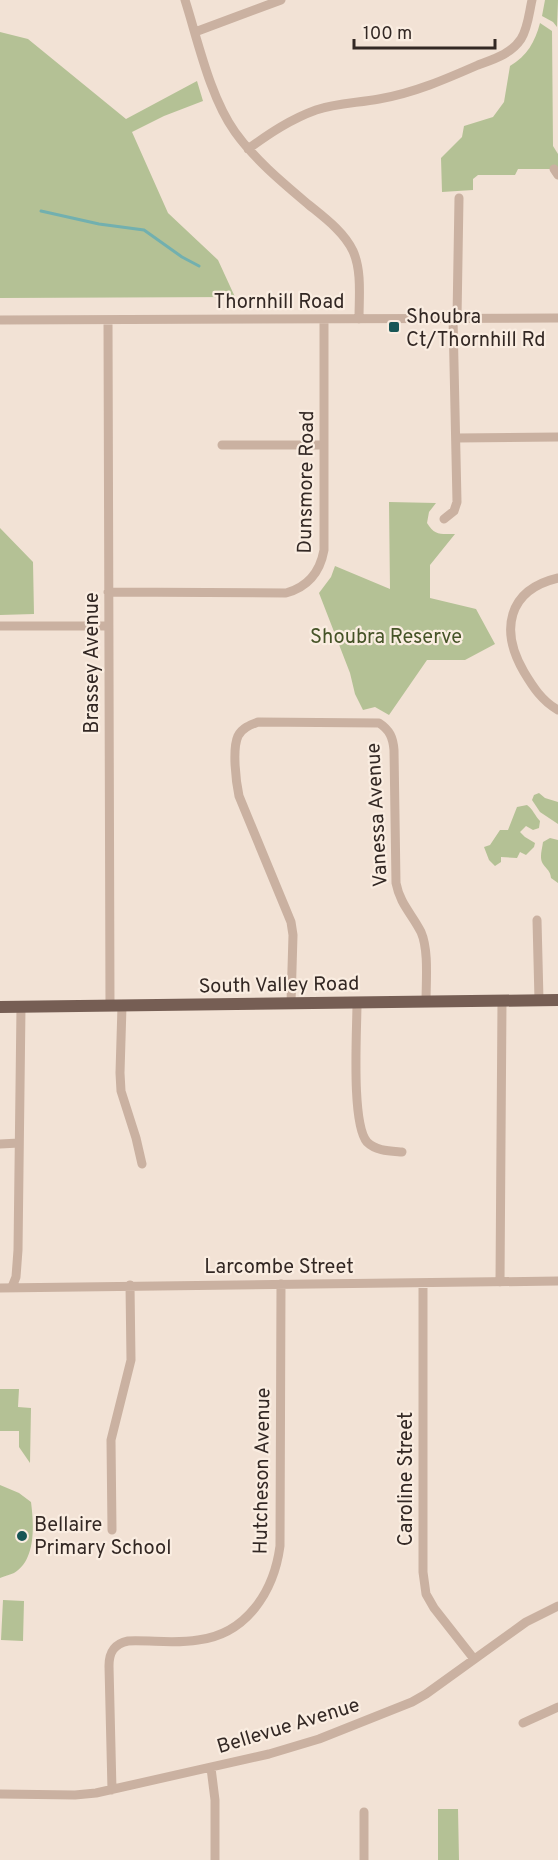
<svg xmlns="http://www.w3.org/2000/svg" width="558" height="1860" font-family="Overpass,sans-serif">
  <rect width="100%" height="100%" fill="#f2e2d5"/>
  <path fill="#b4c195" d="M545,0h13l-1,27 -4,-5 -11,-6z
    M540,23l12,8 1,115 5,8v13l-8,2h-32l-3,6h-37l-5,4v11l-31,2 -1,-34 21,-21 2,-11 29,-9 11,-15 6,-36c17,-10 25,-24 30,-43z
    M0,32l28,7 98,80 71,-38 6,20 -39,15 -32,16 36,81 50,47 17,37 -235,1z
    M389,502l47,1 -7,9 -2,11c8,13 14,11 28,11l-25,31v33l46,11 19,35 -30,16h-38l-38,55 -14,-8 -12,3 -8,-16 -5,-21 -31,-80 12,-16 4,-11 55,23z
    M0,528l33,34 1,52 -34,1z
    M539,793l6,5 13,4v22l-18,-12 -8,-12 2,-5z
    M527,805c6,4 8,11 13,16l-1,7 -6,2 -7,-4 -6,6 5,5 10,6 -1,4 -8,8 -6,-3 -3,6 -16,-1v5l-6,4 -6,-6 -5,-13 6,-2 10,-15h8l9,-23z
    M550,838l8,2v43l-7,-5c-1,-8 -4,-8 -8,-14 -4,-6 -1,-14 0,-22z
    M0,1389h19l-1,18 13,1 -1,55 -11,-16v-16h-19z
    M0,1485l19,8 12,9c3,23 5,58 -17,71 -4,2 -10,3 -14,5z
    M3,1600l21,1 -1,40 -22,-1z
    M438,1809h20l1,51h-21z"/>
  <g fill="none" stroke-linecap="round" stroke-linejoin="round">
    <path stroke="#72b0af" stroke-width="3" d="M41,211l58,13 45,6 38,27 17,9"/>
    <path stroke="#cab1a1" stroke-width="9" d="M185,0c13,41 25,97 50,132 20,28 48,51 74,73 16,13 35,27 44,46 9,20 6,46 6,68
      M195,32l86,-32
      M248,149c22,-16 43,-30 68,-39 20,-7 42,-7 63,-11 35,-6 67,-20 99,-34 16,-6 33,-11 43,-26 7,-11 8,-26 11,-39
      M554,169l4,6
      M457,318l2,-120
      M0,320l558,-2
      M108,320l2,686
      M457,438l101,-1
      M222,445h102
      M444,519l10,-8 3,-9 -4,-184
      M558,578c-51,12 -58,53 -34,94 9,15 18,29 34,38
      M108,592l178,1c22,-6 34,-21 38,-43v-231
      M0,626h108
      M537,920l2,80
      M291,1003l2,-68 -2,-13 -52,-126c-3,-14 -7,-47 -1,-60 4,-8 12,-11 20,-14l121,1c11,7 14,15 15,27l2,133c4,21 16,31 25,49 8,18 5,50 5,70
      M357,1003c0,27 -6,120 10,139 9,9 23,9 35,10
      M122,1006l-2,67 1,18 15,47 6,26
      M0,1144l19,-1
      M500,1282l2,-281
      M423,1283v289l3,22 8,14 40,51
      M12,1287l4,-10 2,-27 3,-243
      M0,1288l558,-7
      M112,1530l-1,-90 20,-80 -1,-75
      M523,1723l35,-16
      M211,1768l4,32v60
      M112,1790l-3,-124c0,-14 5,-22 19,-25 23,-1 47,3 70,-1 49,-6 76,-49 82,-94l1,-262
      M0,1794l75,1 21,-2 173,-39 50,-15 93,-37 14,-8 100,-72 32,-16
      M364,1812v48"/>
    <path stroke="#765e54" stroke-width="12" d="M0,1007l558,-7"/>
  </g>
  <g fill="#185656" stroke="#faede1" stroke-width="2">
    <rect x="388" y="321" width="12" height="12" rx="3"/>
    <circle cx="22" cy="1536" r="6"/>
  </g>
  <g text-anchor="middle" stroke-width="4.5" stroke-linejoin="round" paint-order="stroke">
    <g font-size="20" fill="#332824" stroke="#faede1">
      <text x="279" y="308">Thornhill Road</text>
      <text transform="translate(305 482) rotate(-89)" y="7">Dunsmore Road</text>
      <text transform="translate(91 663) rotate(-90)" y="7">Brassey Avenue</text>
      <text transform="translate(376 815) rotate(-93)" y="7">Vanessa Avenue</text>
      <text transform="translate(279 984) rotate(-1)" y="7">South Valley Road</text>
      <text x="279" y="1273">Larcombe Street</text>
      <text transform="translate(261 1471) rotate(-89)" y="7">Hutcheson Avenue</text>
      <text transform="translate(405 1479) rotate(-90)" y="7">Caroline Street</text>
      <text transform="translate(288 1725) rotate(-17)" y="7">Bellevue Avenue</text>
    </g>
    <g font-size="20" fill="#332824" stroke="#faede1" text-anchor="start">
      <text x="406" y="323">Shoubra<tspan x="406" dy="23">Ct/Thornhill Rd</tspan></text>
      <text x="34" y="1531">Bellaire<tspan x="34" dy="23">Primary School</tspan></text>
    </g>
    <g font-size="20" fill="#455327" stroke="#faede1">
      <text x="386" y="643">Shoubra Reserve</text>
    </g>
  </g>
  <path d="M354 39v9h141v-9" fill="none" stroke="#332824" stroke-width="3"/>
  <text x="363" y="39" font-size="18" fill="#332824" stroke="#faede1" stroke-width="4.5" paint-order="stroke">100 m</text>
</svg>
